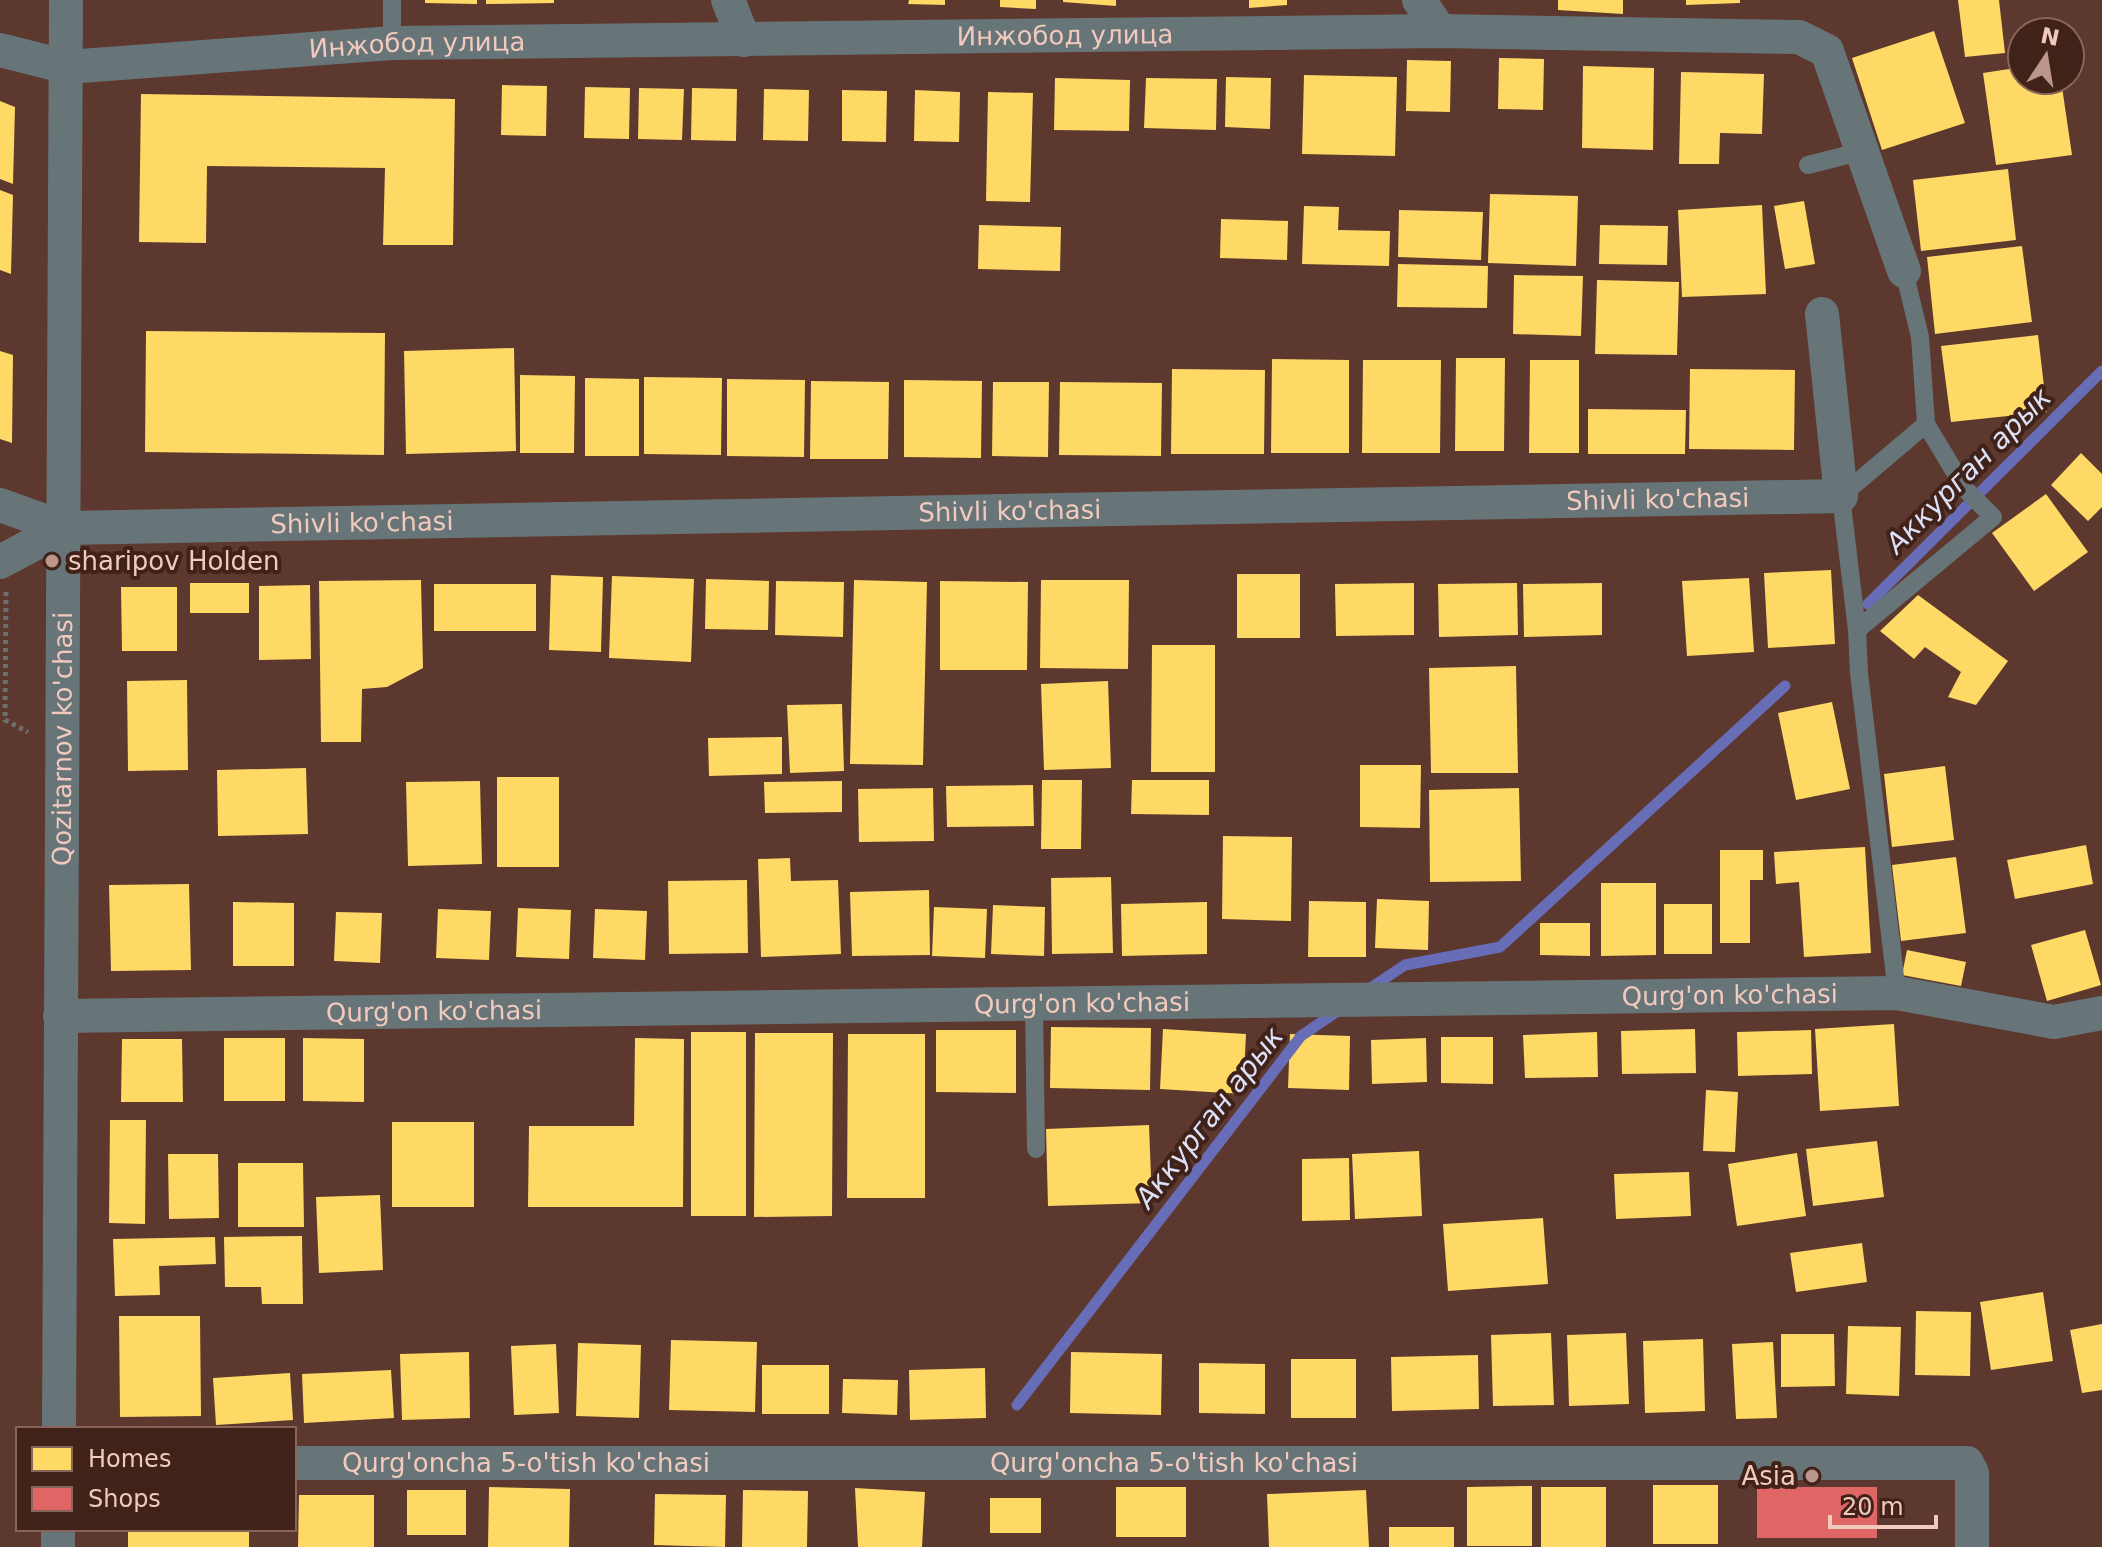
<svg xmlns="http://www.w3.org/2000/svg" width="2102" height="1547" font-family="'DejaVu Sans',sans-serif">
  <rect width="100%" height="100%" fill="#5c382f"/>
  <path fill="#ffd966" d="M425,0h52v4l-52,-1z
    M486,0h68v3l-68,1z
    M909,0h36v5l-37,-1z
    M1000,0h36v9l-36,-2z
    M1063,0h53v6l-53,-4z
    M1249,0h38v5l-38,3z
    M1558,0h65v14l-65,-4z
    M1686,0h54v3l-54,2z
    M1958,0h41l6,53 -40,4z
    M1934,31l31,92 -83,27 -30,-92z
    M1499,58l45,1 -1,51 -45,-1z
    M1407,60l44,1 -1,51 -44,-1z
    M1583,66l71,2 -1,82 -71,-2z
    M2022,67v13h39l11,75 -76,10 -13,-92z
    M1681,72l83,2 -2,60 -42,-1 -1,31h-40z
    M1304,75l93,2 -2,79 -93,-2z
    M1226,77l45,1 -1,51 -45,-2z
    M1055,78l75,2 -1,51 -75,-1z
    M1146,78l71,1 -1,51 -72,-2z
    M502,85l45,1 -1,50 -45,-1z
    M585,87l45,1 -1,51 -45,-1z
    M639,88l45,1 -2,51 -44,-1z
    M692,88l45,1 -1,52 -45,-1z
    M764,89l45,1 -1,51 -45,-1z
    M842,90l45,1 -1,51 -44,-1z
    M915,90l45,2 -1,50 -45,-1z
    M988,92l45,1 -3,109 -44,-1z
    M141,94l314,5 -2,146h-70l2,-77 -178,-2 -1,77 -67,-1z
    M0,101l15,6 -2,77 -13,-5z
    M2008,169l8,71 -95,11 -8,-71z
    M0,190l13,5 -2,79 -11,-4z
    M1490,194l88,2 -2,70 -88,-3z
    M1804,201l11,63 -30,5 -11,-63z
    M1762,205l4,89 -84,3 -4,-87z
    M1304,206l35,1 -1,23 52,1 -1,35 -87,-2z
    M1399,210l84,2 -2,48 -83,-3z
    M1221,219l67,2 -1,39 -67,-2z
    M979,225l82,2 -1,44 -82,-2z
    M1600,225l68,1 -1,39 -68,-1z
    M2022,246l10,76 -97,12 -8,-77z
    M1398,264l90,2 -1,42 -90,-1z
    M1514,275l69,1 -2,60 -68,-2z
    M1597,280l82,2 -2,73 -82,-1z
    M146,331l239,2 -1,122 -239,-3z
    M2038,335l9,77 -96,10 -10,-76z
    M514,348l2,103 -110,3 -2,-103z
    M0,351l13,4 -1,88 -12,-4z
    M1456,358h49l-1,93h-49z
    M1272,359l77,1v93h-78z
    M1363,360h78l-1,93h-78z
    M1530,360h49v93h-50z
    M1172,369l93,1 -1,84h-93z
    M1690,369l105,1 -1,80 -105,-1z
    M520,375l55,1 -1,77h-54z
    M644,377l78,1 -1,77 -77,-1z
    M585,378l54,1v77h-54z
    M727,379l78,1 -1,77 -77,-1z
    M904,380l78,1 -1,77 -77,-1z
    M811,381l78,1 -1,77h-78z
    M993,382h56l-1,75 -56,-1z
    M1060,382l102,1 -1,73 -102,-1z
    M1588,409l98,1 -1,44h-97z
    M2081,453l21,21v33l-14,14 -37,-36z
    M2046,494l42,58 -54,39 -42,-58z
    M1831,570l4,74 -67,4 -4,-75z
    M1237,574h63v64h-63z
    M551,575l52,2 -2,75 -52,-2z
    M612,576l82,3 -3,83 -82,-4z
    M1749,578l5,74 -67,4 -5,-75z
    M706,579l63,2 -1,49 -63,-1z
    M421,580l2,88 -36,19 -25,2 -1,53h-40l-2,-161z
    M854,580l73,2 -4,183 -73,-1z
    M1041,580h88l-1,89 -88,-1z
    M776,581l68,1 -1,55 -68,-2z
    M940,581l88,1 -1,88h-87z
    M190,583h59v30h-59z
    M1414,583v52l-78,1 -1,-52z
    M1517,583l1,52 -79,2 -1,-53z
    M1602,583v52l-78,2 -1,-53z
    M434,584h102v47h-102z
    M310,585l1,74 -52,1v-74z
    M121,587h56v64h-55z
    M1918,595l90,66 -32,44 -28,-8 13,-25 -36,-25 -11,12 -34,-28z
    M1152,645h63v127h-64z
    M1516,666l2,107h-87l-2,-105z
    M187,680l1,90 -60,1 -1,-90z
    M1108,681l3,87 -67,2 -3,-86z
    M1832,702l18,87 -54,11 -18,-87z
    M842,704l2,67 -54,2 -3,-68z
    M782,737v37l-73,2 -1,-38z
    M1360,765h61l-1,63 -60,-1z
    M1945,766l9,74 -62,7 -8,-73z
    M306,768l2,66 -90,2 -1,-66z
    M497,777h62v90h-62z
    M1042,780h40l-1,69h-40z
    M1132,780h77v35l-78,-1z
    M480,781l2,83 -74,2 -2,-84z
    M842,781v31l-77,1 -1,-31z
    M1033,785l1,41 -87,1 -1,-41z
    M933,788l1,53 -75,1 -1,-53z
    M1519,788l2,93 -91,1 -1,-92z
    M1223,836l69,1 -1,84 -69,-2z
    M2086,845l7,39 -78,15 -8,-39z
    M1865,847l6,106 -67,4 -5,-75 -23,2 -2,-32z
    M1720,850h43v30h-13v63h-30z
    M1956,857l10,76 -65,8 -9,-76z
    M790,858l1,23 47,-1 3,74 -80,3 -3,-98z
    M1111,877l2,76 -61,1 -1,-76z
    M747,880l1,73 -79,1 -1,-73z
    M1601,883h55v72l-55,1z
    M189,884l2,86 -80,1 -2,-86z
    M929,890l1,65 -78,1 -2,-64z
    M1377,899l52,2 -1,49 -53,-2z
    M1309,901l57,1v55h-58z
    M233,902l61,1v63h-61z
    M1207,902v52l-85,2 -1,-52z
    M1664,904h48v50h-48z
    M993,905l52,2 -1,49 -53,-2z
    M934,907l53,2 -2,49 -53,-2z
    M518,908l53,2 -2,49 -53,-2z
    M438,909l53,2 -2,49 -53,-2z
    M595,909l52,2 -2,49 -52,-2z
    M336,912l46,1 -2,50 -46,-2z
    M1540,923h50v33l-50,-1z
    M2085,930l16,55 -54,16 -16,-56z
    M1907,950l59,12 -5,24 -59,-11z
    M1894,1024l5,82 -79,5 -5,-82z
    M1051,1027l100,1 -1,62 -100,-2z
    M1163,1029l83,5 -3,60 -83,-5z
    M1695,1029l1,44 -74,1 -1,-43z
    M936,1030h80v63l-80,-1z
    M1811,1030l1,44 -74,2 -1,-44z
    M691,1032h55v184h-55z
    M1597,1032l1,45 -73,1 -2,-43z
    M755,1033h78l-1,183 -78,1z
    M848,1034h77v164h-78z
    M1290,1034l60,2 -1,54 -61,-2z
    M1441,1037h52v47l-52,-1z
    M224,1038h61v63h-61z
    M303,1038l61,1v63l-61,-1z
    M635,1038l49,1 -1,168h-155l1,-81h105z
    M1426,1038l1,44 -55,2 -1,-44z
    M122,1039h60l1,63h-62z
    M1706,1090l32,2 -3,60 -32,-1z
    M110,1120h36l-1,104 -36,-1z
    M392,1122h82v85h-82z
    M1149,1125l3,78 -104,3 -2,-77z
    M1877,1141l7,56 -71,9 -7,-57z
    M1419,1151l3,65 -67,3 -3,-65z
    M1797,1153l9,63 -69,10 -9,-62z
    M168,1154h50l1,64 -50,1z
    M1349,1158l1,62 -48,1v-62z
    M238,1163h65l1,64h-66z
    M1689,1172l2,44 -75,3 -2,-45z
    M380,1195l3,75 -64,3 -3,-76z
    M1543,1218l5,66 -100,7 -5,-67z
    M302,1236l1,68h-41l-1,-17h-36l-1,-50z
    M215,1237l1,27 -57,2 1,29 -45,1 -2,-57z
    M1862,1243l5,39 -71,10 -6,-39z
    M2043,1292l10,69 -62,9 -11,-68z
    M1916,1311l55,1 -1,64 -55,-1z
    M119,1316h81l1,100 -81,1z
    M2102,1324v66l-20,3 -12,-63z
    M1848,1326l53,1 -2,69 -53,-2z
    M1551,1333l3,72 -61,1 -2,-71z
    M1626,1333l3,71 -60,2 -2,-71z
    M1781,1334h53l1,52 -54,1z
    M1703,1339l2,72 -60,2 -2,-72z
    M671,1340l86,2 -2,70 -86,-2z
    M1773,1342l4,76 -41,1 -4,-75z
    M578,1343l63,2 -2,73 -63,-2z
    M556,1344l3,69 -45,2 -3,-69z
    M469,1352l1,66 -68,2 -2,-66z
    M1071,1352l91,2 -1,61 -91,-2z
    M1478,1355l1,54 -87,2 -1,-54z
    M1291,1359h65v59h-65z
    M1199,1363l66,1v50l-66,-1z
    M762,1365h67v49h-67z
    M985,1368l1,50 -76,2 -1,-50z
    M391,1370l3,48 -90,5 -2,-49z
    M290,1373l3,47 -77,5 -3,-47z
    M843,1379l55,1 -1,35 -55,-2z
    M1653,1485h65v59h-65z
    M1532,1486v60h-65v-59z
    M489,1487l81,2 -1,58h-81z
    M1116,1487h70v50h-70z
    M1541,1487h65v60h-65z
    M855,1488l70,4 -3,55h-64z
    M407,1490h59v45h-59z
    M743,1490l65,1 -1,56h-65z
    M1366,1490l3,57h-100l-2,-53z
    M655,1494l71,1 -1,52 -71,-2z
    M299,1495h75v52h-76z
    M990,1498h51v35h-51z
    M1389,1527h65v20h-65z
    M128,1529h121v18h-121z"/>
  <path fill="#e06666" d="M1757,1487h120v51h-120z"/>
  <g fill="none" stroke-linecap="round" stroke-linejoin="round">
    <path stroke="#676db7" stroke-width="11" d="M1868,604l234,-233
      M1369,989l36,-24 95,-18 285,-261
      M1017,1405l284,-369 38,-26"/>
    <path stroke="#6e7070" stroke-width="5" stroke-dasharray="4 4" stroke-linecap="butt" d="M6,592l-1,128 23,12"/>
    <path stroke="#687578" stroke-width="18" d="M392,0v43
      M1808,165l55,-14
      M1857,630l136,-113 -28,-28 -39,-65
      M1897,993l-38,-320 -2,-43 -16,-134 85,-72 -6,-87 -16,-66
      M1034,1004l2,145"/>
    <g stroke="#687578" stroke-width="34">
      <path d="M728,0l16,40"/>
      <path d="M1419,0l21,31"/>
      <path id="s1" d="M0,50l67,17 325,-24 1048,-12 359,6 28,14 77,220"/>
      <path id="s2" d="M0,505l64,23 1777,-32 -19,-182"/>
      <path d="M0,562l64,-34"/>
      <path id="s3" d="M60,1016l1837,-23 157,29 48,-9"/>
      <path id="s4" d="M59,1429l7,-1429"/>
      <path id="s5" d="M294,1463h1673l5,10v74"/>
      <path d="M58,1547v-18"/>
    </g>
  </g>
  <g fill="#bd968b" stroke="#402219" stroke-width="3">
    <circle cx="52" cy="561" r="8"/>
    <circle cx="1812" cy="1476" r="8"/>
  </g>
  <g text-anchor="middle" stroke-width="8" stroke-linejoin="round" paint-order="stroke">
    <g font-size="26" fill="#f1c9bd" stroke="#402219">
      <text dy="9" stroke="none"><textPath href="#s1" startOffset="1068">Инжобод улица</textPath></text>
      <text dy="9" stroke="none"><textPath href="#s1" startOffset="420">Инжобод улица</textPath></text>
      <text dy="9" stroke="none"><textPath href="#s2" startOffset="1662">Shivli ko'chasi</textPath></text>
      <text dy="9" stroke="none"><textPath href="#s2" startOffset="1014">Shivli ko'chasi</textPath></text>
      <text dy="9" stroke="none"><textPath href="#s2" startOffset="366">Shivli ko'chasi</textPath></text>
      <text dy="9" stroke="none"><textPath href="#s4" startOffset="690">Qozitarnov ko'chasi</textPath></text>
      <text dy="9" stroke="none"><textPath href="#s3" startOffset="1670">Qurg'on ko'chasi</textPath></text>
      <text dy="9" stroke="none"><textPath href="#s3" startOffset="1022">Qurg'on ko'chasi</textPath></text>
      <text dy="9" stroke="none"><textPath href="#s3" startOffset="374">Qurg'on ko'chasi</textPath></text>
      <text dy="9" stroke="none"><textPath href="#s5" startOffset="232">Qurg'oncha 5-o'tish ko'chasi</textPath></text>
      <text dy="9" stroke="none"><textPath href="#s5" startOffset="880">Qurg'oncha 5-o'tish ko'chasi</textPath></text>
    </g>
    <g font-size="26" fill="#f1c9bd" stroke="#402219" text-anchor="start">
      <text x="68" y="570">sharipov Holden</text>
      <text x="1796" y="1485" text-anchor="end">Asia</text>
    </g>
    <g font-size="28" font-style="italic" fill="#dce1f8" stroke="#402219">
      <text transform="translate(1968 470) rotate(-45)" y="10">Аккурган арык</text>
      <text transform="translate(1209 1117) rotate(-52)" y="10">Аккурган арык</text>
    </g>
  </g>
  <rect x="16" y="1427" width="280" height="104" fill="#402219" stroke="#87655b" stroke-width="2"/>
  <rect x="32" y="1447" width="40" height="24" fill="#ffd966" stroke="#87655b" stroke-width="2"/>
  <text x="88" y="1467" font-size="24" fill="#f1c9bd">Homes</text>
  <rect x="32" y="1487" width="40" height="24" fill="#e06666" stroke="#87655b" stroke-width="2"/>
  <text x="88" y="1507" font-size="24" fill="#f1c9bd">Shops</text>
  <g transform="translate(2046 56) rotate(12)"><circle r="38" fill="#402219" stroke="#87655b" stroke-width="2"/>
  <path d="M0-6L14 30L0 20L-14 30Z" fill="#bd968b"/>
  <text y="-12" font-size="22" font-weight="bold" text-anchor="middle" fill="#f1c9bd">N</text>
  </g>
  <path d="M1830 1515v12h106v-12" fill="none" stroke="#f1c9bd" stroke-width="4"/>
  <text x="1842" y="1515" font-size="24" fill="#f1c9bd" stroke="#402219" stroke-width="6" paint-order="stroke">20 m</text>
</svg>
